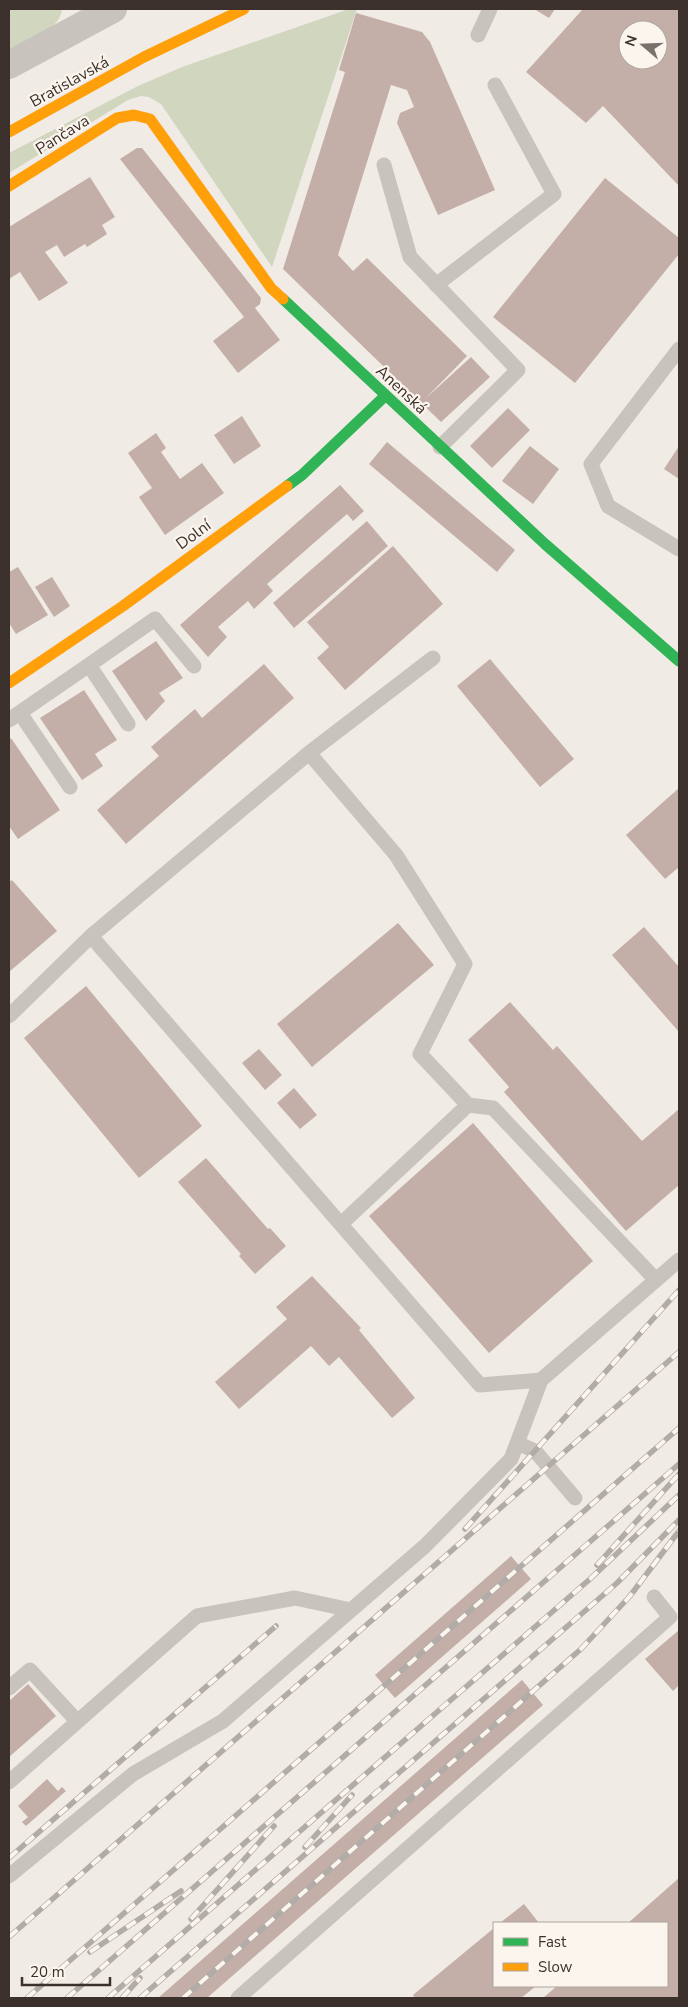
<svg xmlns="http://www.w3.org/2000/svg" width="688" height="2007" font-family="'Nunito Sans',sans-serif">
  <rect width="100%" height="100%" fill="#f0ebe5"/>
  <path fill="#d1d6bf" d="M9,9h53c-2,22 -36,32 -53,41z
    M349,9h8l-85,258 -111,-163 -12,-7 -8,-1 -13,4 -119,73v-20l129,-67 44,-19z"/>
  <path fill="#c3afa7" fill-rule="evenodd" d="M534,9h21l-6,9z
    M583,9h96v177l-76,-80 -17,17 -60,-51zM628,30h30v30h-30z
    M356,13l66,19 8,10 65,148 -57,25 -41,-92 3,-10 14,-6 -7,-17 -16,-5 -53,170 15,16 14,-13 100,98 -42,43 46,-42 19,20 -49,45 -158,-153 62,-197 -6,-2z
    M137,148h5l119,150 -1,6 -5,4 25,32 -42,33 -25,-32 31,-24 -124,-158z
    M90,177l25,40 -13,8 5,9 -20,13 -2,-3 -21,13 -7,-12 -12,7 23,31 -29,18 -19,-29 -11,7v-52z
    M605,178l74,60v16l-104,129 -82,-66z
    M508,408l22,22 -38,38 -22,-22z
    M242,416l19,30 -27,18 -20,-29z
    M156,433l10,15 -5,4 19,27 22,-16 22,30 -59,42 -26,-38 13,-9 -24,-35z
    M387,442l128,108 -18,22 -128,-108z
    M530,446l29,23 -26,35 -31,-23z
    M679,446v33l-15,-10z
    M340,485l24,26 -11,10 -6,-7 -80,70 6,7 -19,18 -6,-8 -30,26 9,10 -19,20 -28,-32z
    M367,521l21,25 -94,82 -21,-25z
    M393,546l50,58 -98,86 -28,-32 12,-11 -22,-25z
    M18,567l30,48 -32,19 -7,-11v-51z
    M52,577l18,29 -16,11 -19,-30z
    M156,641l27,37 -24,15 6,8 -19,20 -34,-50z
    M490,659l84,100 -34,28 -83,-101z
    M264,664l30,34 -168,146 -29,-34 62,-54 -8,-9 44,-38 7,9z
    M84,690l33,50 -22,14 8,12 -21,14 -42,-62z
    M11,738l49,72 -42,29 -9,-13v-86z
    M679,788v79l-14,12 -39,-44z
    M12,880l45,51 -48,41v-90z
    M398,923l36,42 -122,102 -35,-43z
    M644,927l35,40v65l-67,-77z
    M86,986l116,140 -63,52 -115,-140z
    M510,1002l43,48 4,-4 85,95 37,-32v76l-53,46 -122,-139 5,-5 -41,-47z
    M259,1049l23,26 -17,15 -23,-27z
    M294,1088l23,27 -17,14 -23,-26z
    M473,1123l120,138 -104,92 -120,-137z
    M206,1158l62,71 2,-1 16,18 -31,28 -16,-18 2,-2 -63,-72z
    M312,1276l49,52 -2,2 56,68 -23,20 -53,-61 -10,9 -18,-20 -72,63 -24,-27 72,-63 -11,-12z
    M511,1556l20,23 -136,119 -20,-23z
    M679,1630v55l-6,6 -28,-32z
    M522,1680l21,25 -336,293h-49z
    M28,1684l28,32 -47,41v-56z
    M47,1779l11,12 4,-4 4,4 -40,35 -4,-4 6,-5 -10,-11z
    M679,1878v120h-136l14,-12h110v-63h-39z
    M524,1904l15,19h-39z
    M494,1928v58h42l-15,12h-106l-2,-3z"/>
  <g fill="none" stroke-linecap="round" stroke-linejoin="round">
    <path stroke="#c9c3be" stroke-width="15" d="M478,35l12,-26
      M384,165l26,92 108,113 -78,77
      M436,285l118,-91 -59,-109
      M679,349l-88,115 17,42 71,43
      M89,665l66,-46 39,47
      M20,713l50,74
      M9,720l80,-55 39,59
      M309,753l87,102 69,109 -45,90 48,51
      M91,936l218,-183 124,-95
      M9,1016l82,-80 389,449 61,-5
      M341,1224l127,-119 25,3 163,172
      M517,1443l18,8 40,47
      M9,1688l21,-18 47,51
      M9,1782l188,-166 98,-18 56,12
      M9,1876l124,-102 90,-53 202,-175 86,-87 30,-79 138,-120
      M238,1998l432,-381 -16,-20"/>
    <path stroke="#c9c3be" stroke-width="28" d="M9,65l104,-56"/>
    <path stroke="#30b455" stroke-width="11" d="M283,299l262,245 134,117
      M287,486l15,-11 83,-79"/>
    <path stroke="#ff9f0a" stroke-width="11" d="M9,132l135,-75 100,-48
      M9,186l108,-68 17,-3 16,4 121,169 12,11
      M9,683l114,-77 164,-120"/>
    <defs>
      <path id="rail" d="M465,1529l214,-239
        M597,1565l82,-91
        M305,1847l47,-52
        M9,1858l267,-232
        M191,1919l83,-93
        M9,1937l670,-585
        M90,1952l91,-61
        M27,1998l652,-570
        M67,1998l612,-534
        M108,1998l482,-419 89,-84
        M122,1998l18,-20
        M140,1998l477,-415 62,-63
        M183,1998l398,-349 49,-53 49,-65"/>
    </defs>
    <use href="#rail" stroke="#b1aca8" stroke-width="5.5"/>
    <use href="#rail" stroke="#fbf5ee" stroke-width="4" stroke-dasharray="11" stroke-linecap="butt"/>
  </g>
  <g text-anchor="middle" stroke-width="4.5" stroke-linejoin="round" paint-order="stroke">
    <g font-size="16" fill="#3b302b" stroke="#fbf5ee">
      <text transform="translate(69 81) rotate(-29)" y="6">Bratislavská</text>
      <text transform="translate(62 134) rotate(-32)" y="6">Pančava</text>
      <text transform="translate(402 389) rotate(43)" y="6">Anenská</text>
      <text transform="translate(193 534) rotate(-36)" y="6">Dolní</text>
    </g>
  </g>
  <rect width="688" height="2007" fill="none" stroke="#3b302b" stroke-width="20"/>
  <rect x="493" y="1922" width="175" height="65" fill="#fbf5ee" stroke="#aea6a0"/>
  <rect x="503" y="1938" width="25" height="8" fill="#30b455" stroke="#aea6a0"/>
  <text x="538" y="1947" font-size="15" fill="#3b302b">Fast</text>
  <rect x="503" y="1963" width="25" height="8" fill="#ff9f0a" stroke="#aea6a0"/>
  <text x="538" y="1972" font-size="15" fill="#3b302b">Slow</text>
  <g transform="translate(643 45) rotate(289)"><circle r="24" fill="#fbf5ee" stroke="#aea6a0"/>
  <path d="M0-4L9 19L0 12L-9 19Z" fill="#7a716c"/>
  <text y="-8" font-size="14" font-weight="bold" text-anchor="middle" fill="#3b302b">N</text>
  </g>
  <path d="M22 1977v8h88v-8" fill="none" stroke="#3b302b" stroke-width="2.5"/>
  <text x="30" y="1977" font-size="15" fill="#3b302b" stroke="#fbf5ee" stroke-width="4" paint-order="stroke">20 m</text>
</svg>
